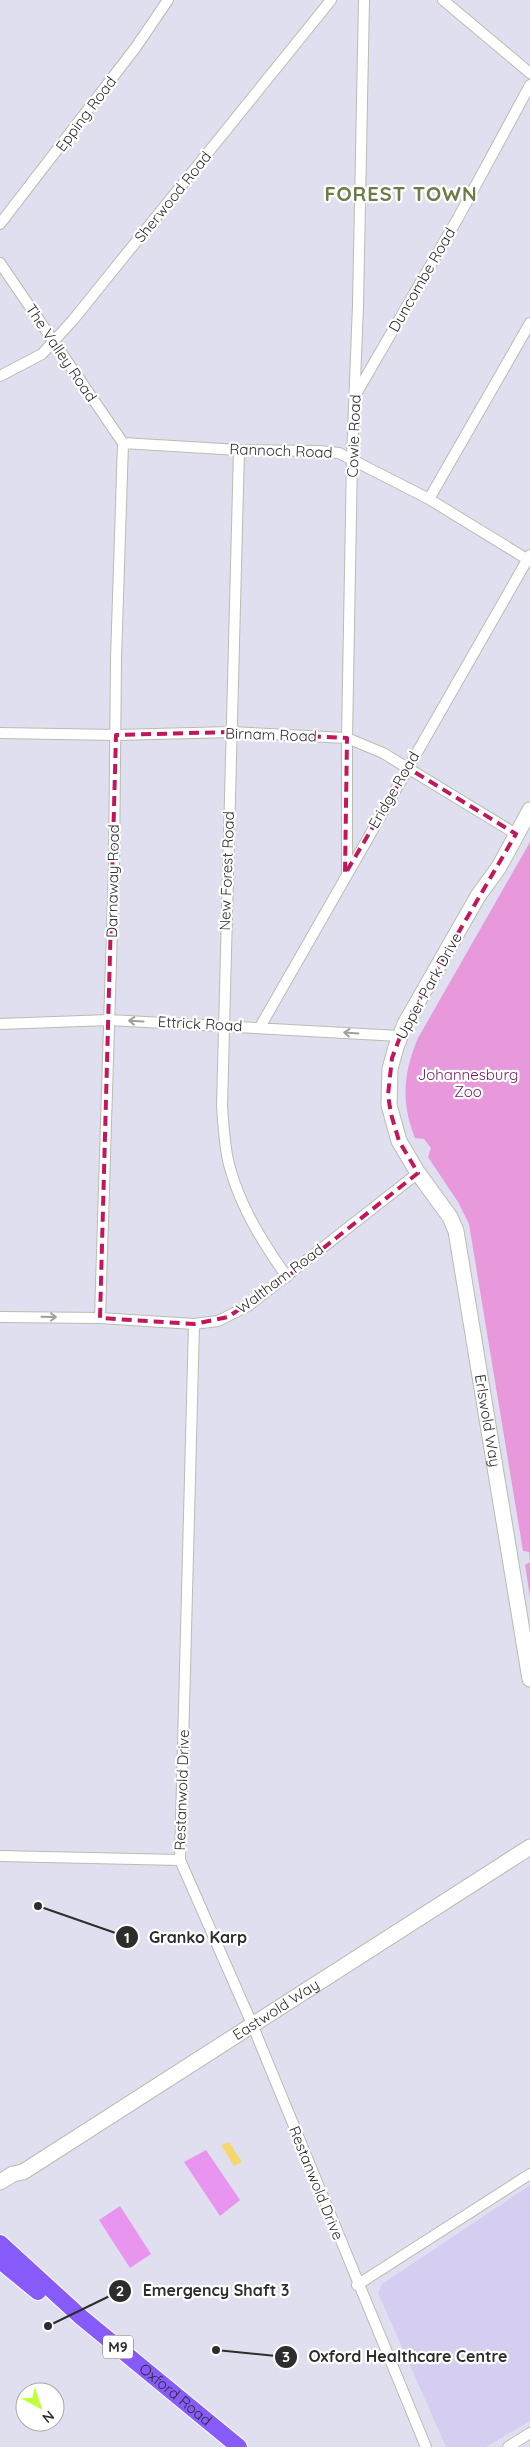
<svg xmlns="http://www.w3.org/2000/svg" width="530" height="2447" font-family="Quicksand,sans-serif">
  <rect width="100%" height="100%" fill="#e0dfef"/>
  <path fill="#d5cef1" d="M530,2185v236l-44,26h-40l-68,-154 4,-9z"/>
  <path fill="#e899db" d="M530,842v755l-5,-32 5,-3 -1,-10 -6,-1 -54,-327 -11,-22 -30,-45 3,-9 -7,-9 -9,-1c-14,-35 -12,-65 3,-100z"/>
  <path fill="#e995f0" d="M206,2150l34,50 -20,16 -36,-54z
    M120,2206l31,48 -21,14 -31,-48z"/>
  <path fill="#f6d76e" d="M229,2142l13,20 -8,4 -13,-21z"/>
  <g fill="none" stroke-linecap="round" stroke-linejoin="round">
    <defs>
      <path id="minor" d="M443,0l87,73
        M0,224l136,-177 32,-47
        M0,263l123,180
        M0,376l42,-22 31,-34 258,-320
        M356,394l102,-176 72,-133
        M123,443l116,7 80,1 20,2 90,46 101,62
        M239,450l-17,657c2,20 2,41 8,61 11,40 33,75 57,109
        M429,499l101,-176
        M0,733l116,2 115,-3 116,6 36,15 133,81
        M347,871v-133l5,-280 6,-153 6,-305
        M0,1024l109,-4 290,16
        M260,1027l270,-472
        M0,1317l100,1 94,6 24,-3 30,-15 170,-133
        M100,1318l14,-454 2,-205 7,-216
        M194,1324l-14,536 72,164 174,423
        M0,1856l180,4
        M357,2285l173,-111
        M508,2447l22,-14"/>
      <g id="secondary">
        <path id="s1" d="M530,810l-31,57 -21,29 -73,128 -9,23 -6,22 -1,36 10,36 19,32 32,44 6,14 74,448"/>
        <path id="s2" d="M0,2182l13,-8 10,-2 507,-325"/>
      </g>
      <g id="primary">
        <path id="s3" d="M0,2243l81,74 158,130"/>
        <path d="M0,2261l38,31"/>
      </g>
    </defs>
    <use href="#minor" stroke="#b9bdaf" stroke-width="12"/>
    <use href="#secondary" stroke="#b9bdaf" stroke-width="17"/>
    <use href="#primary" stroke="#fff" stroke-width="18"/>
    <use href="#minor" stroke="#fff" stroke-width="10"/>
    <use href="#secondary" stroke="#fff" stroke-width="15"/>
    <use href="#primary" stroke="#865bf9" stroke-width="16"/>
  </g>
  <defs><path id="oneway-shaft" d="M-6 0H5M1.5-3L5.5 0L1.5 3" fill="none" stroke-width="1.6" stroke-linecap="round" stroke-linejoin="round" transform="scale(1.25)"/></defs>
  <g stroke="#a0a0a0">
    <use href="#oneway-shaft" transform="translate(136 1021) rotate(-177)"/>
    <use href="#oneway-shaft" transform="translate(351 1033) rotate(-176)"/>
    <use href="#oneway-shaft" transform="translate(49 1317) rotate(1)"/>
  </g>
  <path fill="none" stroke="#c2185b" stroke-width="4" stroke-dasharray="10 6" stroke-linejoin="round" d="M231,732l116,6 -2,136 63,-106 108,66 -111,190 -13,34 -4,37 3,19 8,27 19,32 -131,104 -59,40 -34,7 -94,-6 16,-583z"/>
  <g text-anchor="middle" stroke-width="4.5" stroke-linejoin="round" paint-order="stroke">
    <rect fill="#fff" stroke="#6c6c6c" stroke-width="1" x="103" y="2335.5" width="30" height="23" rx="4"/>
    <g font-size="14" font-weight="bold" fill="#2d2d2d">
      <text x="118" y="2352">M9</text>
    </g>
    <g font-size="15" fill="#2d2d2d" stroke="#fff">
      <text transform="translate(86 114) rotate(-53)" y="5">Epping Road</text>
      <text transform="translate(173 197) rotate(-51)" y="5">Sherwood Road</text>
      <text transform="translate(422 280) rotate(-60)" y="5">Duncombe Road</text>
      <text transform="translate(61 353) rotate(56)" y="5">The Valley Road</text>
      <text transform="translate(354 436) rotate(-88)" y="5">Cowie Road</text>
      <text transform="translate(281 451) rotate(2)" y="5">Rannoch Road</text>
      <text transform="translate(271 735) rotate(2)" y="5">Birnam Road</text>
      <text transform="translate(394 790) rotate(-60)" y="5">Eridge Road</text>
      <text transform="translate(227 871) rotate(-88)" y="5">New Forest Road</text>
      <text transform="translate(113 881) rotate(-89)" y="5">Darnaway Road</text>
      <text transform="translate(429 986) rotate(-61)" y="5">Upper Park Drive</text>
      <text transform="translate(200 1024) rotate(3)" y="5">Ettrick Road</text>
      <text transform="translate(280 1279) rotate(-37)" y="5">Waltham Road</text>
      <text dy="5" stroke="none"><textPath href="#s1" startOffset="668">Erlswold Way</textPath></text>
      <text transform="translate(182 1790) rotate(-88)" y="5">Restanwold Drive</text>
      <text dy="5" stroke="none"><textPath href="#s2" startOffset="326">Eastwold Way</textPath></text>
      <text transform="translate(316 2183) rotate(68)" y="5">Restanwold Drive</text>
      <text dy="5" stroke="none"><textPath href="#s3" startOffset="232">Oxford Road</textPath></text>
    </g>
    <g font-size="15" fill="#711756" stroke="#fff">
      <text x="468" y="1080">Johannesburg<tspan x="468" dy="17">Zoo</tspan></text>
    </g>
    <g font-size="20" font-weight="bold" letter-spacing="1" fill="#6a7c47" stroke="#fff">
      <text x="401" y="201">FOREST TOWN</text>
    </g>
  </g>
  <path fill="none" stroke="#2d2d2d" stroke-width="2" d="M38 1906L127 1937M48 2326L120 2291M216 2350L286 2357"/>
  <g fill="#2d2d2d" stroke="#fff" stroke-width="2">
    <circle cx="38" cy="1906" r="5"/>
    <circle cx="48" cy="2326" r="5"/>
    <circle cx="216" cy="2350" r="5"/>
    <circle cx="127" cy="1937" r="12"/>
    <circle cx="120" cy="2291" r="12"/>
    <circle cx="286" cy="2357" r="12"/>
  </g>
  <g font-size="15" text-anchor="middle" font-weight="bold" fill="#fff">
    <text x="127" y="1943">1</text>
    <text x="120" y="2296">2</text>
    <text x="286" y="2362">3</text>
  </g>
  <g font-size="16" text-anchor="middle" font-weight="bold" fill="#2d2d2d" stroke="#fff" stroke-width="4.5" stroke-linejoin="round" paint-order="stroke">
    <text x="198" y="1943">Granko Karp</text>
    <text x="216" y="2296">Emergency Shaft 3</text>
    <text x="408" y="2362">Oxford Healthcare Centre</text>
  </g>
  <g transform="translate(40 2407) rotate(140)"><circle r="24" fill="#ffffff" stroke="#ababab"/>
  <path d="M0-4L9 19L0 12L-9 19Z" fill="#c1ff3d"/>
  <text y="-8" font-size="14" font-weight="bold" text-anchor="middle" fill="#2d2d2d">N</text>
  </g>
</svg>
